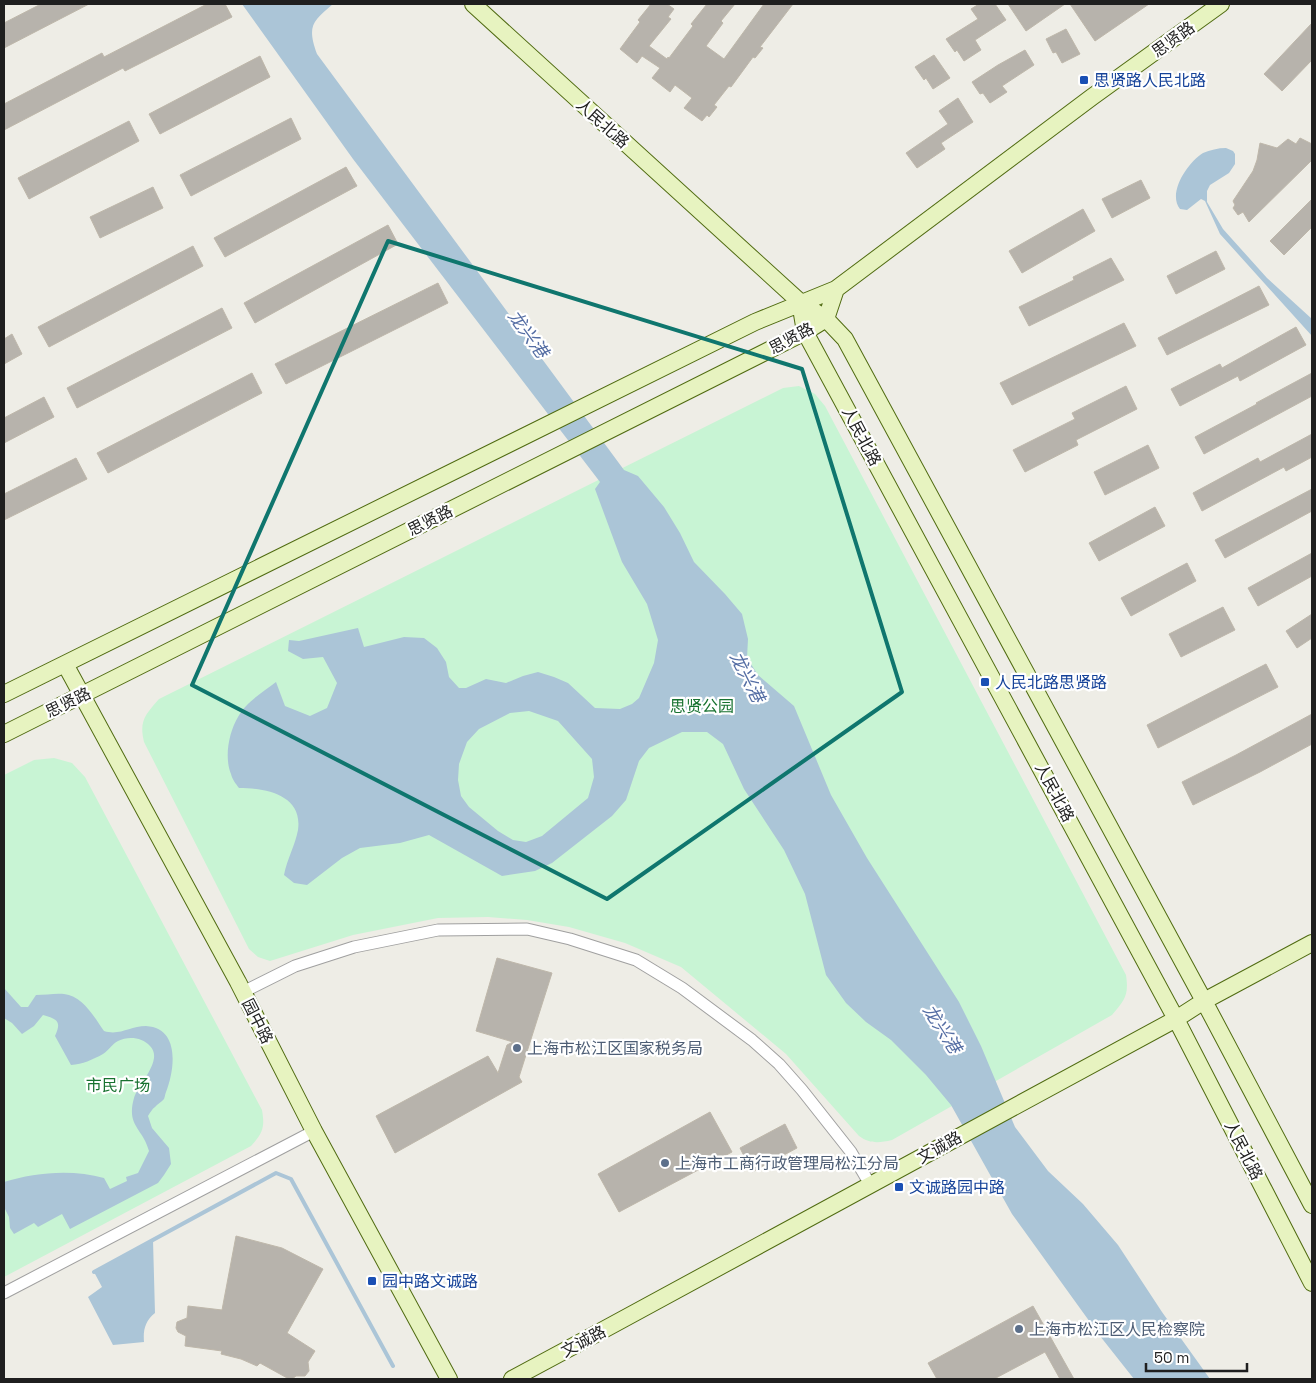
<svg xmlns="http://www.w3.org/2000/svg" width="1316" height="1383" font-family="'Space Grotesk','Noto Sans SC',sans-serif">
  <rect width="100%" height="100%" fill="#eeede6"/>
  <path fill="#c8f4d4" d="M799,386l16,8 10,12 301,569c3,20 -1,25 -14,40l-220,125c-13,3 -22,4 -33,-4l-73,-82 -105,-87 -56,-24 -56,-16 -42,-7 -39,-3 -50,1 -85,17 -83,26 -12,-4 -9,-8 -105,-207c-5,-21 1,-27 15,-43l624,-311z
    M54,758l18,5 13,14 177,333c3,17 1,23 -11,36l-247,131v-502l30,-15z"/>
  <path fill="#abc5d7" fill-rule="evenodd" d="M242,4h91c-21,18 -26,22 -16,50l307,416 14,6 26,31 16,26 14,29 31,32 17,20 6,25 -1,19 11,17 36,31 37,89 36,63 92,144 22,44 34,81 33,44 35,33 35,41 44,67 48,67h-76l-34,-43 -88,-122 -61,-109 -25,-30 -35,-35 -25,-18 -20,-19 -20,-28 -21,-81 -21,-44 -40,-61 -21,-45 -16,-12h-25l-33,16 -10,13 -13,39 -14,16 -60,47 -17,8 -33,5 -73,-41 -29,8 -40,5 -18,10 -35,27 -13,-2 -10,-8c3,-16 11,-29 14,-45 5,-35 -32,-42 -59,-42 -3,-4 -7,-9 -8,-14 -7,-17 -2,-42 7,-57 8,-15 25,-25 38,-35l9,24 25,10 17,-8 10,-25 -14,-26 -20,2 -15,-8 1,-11 10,1 59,-13 6,19 40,-10 20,1 13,10 9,14 3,15 10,11h7l20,-9 20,4 17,-7 15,-4 16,5 14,6 27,25 25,1 12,-5 7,-6 15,-35 4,-23 -11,-36 -25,-42 -27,-73 5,-7 -247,-323zM529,711l29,10 34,38 2,18 -6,21 -46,38 -16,6 -13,-2 -15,-9 -29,-24 -8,-11 -3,-16 1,-16 8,-22 12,-13 31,-16z
    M1226,148l7,3 2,3v10l-6,9 -19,12 -3,6v11l16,27 44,49 45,41v17l-92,-102 -15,-33 -4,-2 -14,11 -7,-1c-13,-16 8,-47 23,-56 7,-3 15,-5 23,-5z
    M4,988l17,19h7l8,-12c9,0 20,-2 28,-1 19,2 30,23 40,37 16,5 26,-5 42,-5 34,2 29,43 20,66 -1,2 -1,5 -2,7 -2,3 -7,5 -9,8 -3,2 -5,6 -7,9l4,12 17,20 2,16 -7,11 -6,8 -88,46 -8,-15 -24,13 -4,-4 -20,11 -4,-6 -1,-11 -5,-10v-25c31,-10 69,-13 100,-4l6,11 17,-8 -1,-4 12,-4 11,-22c-6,-23 -23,-25 -15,-53 4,-14 30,-38 16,-52 -8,-9 -22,-10 -32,-5 -6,3 -9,9 -15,13 -11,6 -20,10 -32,11l-16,-29c7,-15 2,-17 -12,-21l-9,11 -12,8 -10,-11 -8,-5z
    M153,1240l2,73c-10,8 -12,17 -11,29l-31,3 -25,-48 14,-10 -8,-15z"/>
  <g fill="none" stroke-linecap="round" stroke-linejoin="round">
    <path stroke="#abc5d7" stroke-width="4" d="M94,1272l182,-99 15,6 102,187"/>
  </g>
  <path fill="#b7b3ac" stroke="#beb7aa" d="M41,4h48l-85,44v-25z
    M207,4h18l7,13 -107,54 -2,-3 -119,62v-26l98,-51 2,4z
    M651,4h16l7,5 -6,8 3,2 -22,27 18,13 1,-2 1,1 24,-32 -2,-2 16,-20h28l-14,17 2,2 -17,23 18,13 40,-55h29l-33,43 3,1 -8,10 -2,-1 -22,30 -2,-1 -15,19 3,2 -8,10 -2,-2 -5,6 -18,-13 8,-10 -17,-13 -5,7 -18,-14 8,-10 -18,-12 -5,7 -17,-14 20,-27 -2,-2z
    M979,4h16l11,16 -31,20 6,10 -17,11 -7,-11 -2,2 -9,-13 32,-20 -7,-10z
    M1008,4h57l-39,27z
    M1070,4h79l-54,37z
    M1312,23v37l-30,31 -18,-17z
    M1066,29l14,25 -18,9 -6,-11 -3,1 -7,-14z
    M1025,50l9,15 -32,21 5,6 -17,11 -7,-10 -3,1 -8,-12 26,-17z
    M934,55l16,23 -17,11 -7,-11 -2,2 -9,-13z
    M260,56l10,21 -110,57 -11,-20z
    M958,98l15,24 -32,21 4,6 -28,19 -11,-15 42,-29 -9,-13z
    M291,118l10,21 -110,57 -11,-21z
    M129,121l10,20 -110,58 -11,-21z
    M1300,138l12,6v16l-63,62 -6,-10 -5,3 -5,-7 2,-3 -2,-4 20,-30 4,-11 3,-17 17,5 11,-9 8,5z
    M346,167l11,19 -132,71 -11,-19z
    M1141,180l9,18 -38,20 -10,-19z
    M153,187l10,21 -63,30 -10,-21z
    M1312,199v28l-28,28 -14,-14z
    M1083,209l12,22 -73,42 -13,-22z
    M388,225l10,19 -143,79 -11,-20z
    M193,246l10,20 -154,81 -11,-20z
    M1216,251l9,18 -49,25 -9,-18z
    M1111,258l13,22 -95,46 -10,-19 55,-27 -1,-3z
    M438,283l10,20 -162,81 -11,-20z
    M1259,286l10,19 -102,50 -9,-17z
    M222,308l10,20 -155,80 -10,-20z
    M1124,323l12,23 -124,59 -12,-22z
    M1296,327l10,18 -66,36 -2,-5 -58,30 -9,-17 49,-25 2,4z
    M12,334l10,20 -18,10v-25z
    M252,373l10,20 -154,80 -11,-20z
    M1312,373v23l-108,58 -9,-17 62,-33 -1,-1z
    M1126,386l11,23 -61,31 2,5 -53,27 -12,-22 62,-31 -3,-6z
    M44,397l10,20 -50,26v-25z
    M1312,434v23l-26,14 -2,-4 -82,44 -9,-18 65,-35 2,4z
    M1148,445l11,23 -54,27 -11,-23z
    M76,458l11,21 -83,41v-26z
    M1312,489v22l-87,47 -10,-18z
    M1155,507l10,19 -66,35 -10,-18z
    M1312,553v23l-54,30 -10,-18z
    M1187,563l9,18 -65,35 -10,-18z
    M1223,607l12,23 -54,27 -12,-23z
    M1312,614v24l-15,10 -11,-17z
    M1266,664l12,23 -120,61 -11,-23z
    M1312,714v30l-52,28 -67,33 -11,-23 54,-27z
    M497,958l55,15 -33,104 3,5 -127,71 -19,-37 112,-60 10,17 9,-28 6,-3 -37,-11z
    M710,1112l22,40 -113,60 -21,-38z
    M785,1124l12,24 -45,24 -12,-24z
    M236,1236l46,12 41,21 -36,64 28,18 -7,11 1,9 -4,5h-9l-4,3h-3l-29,-16 -3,3 -16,-7 -20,-5 1,-3 -37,-5 1,-10 -8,-4 -2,-4 1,-6 10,-4 1,-12 34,4z
    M1033,1306l41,73h-14l-15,-27 -51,27h-57l-9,-16z"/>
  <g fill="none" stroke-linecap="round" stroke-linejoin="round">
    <defs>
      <path id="street" d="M243,992l52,-26 59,-19 84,-17 89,-1 43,10 66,21 46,28 70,52 27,24 23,26 49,62 20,34
        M4,1293l310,-162"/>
      <path id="secondary" d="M473,4l327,298 26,17 19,20 359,662 108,204
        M800,302l5,30 371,687 136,264
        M65,664l173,318 76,149 135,248
        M4,694l751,-372 81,-33 256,-192 129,-93
        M4,734l801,-402 21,-13 10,-30
        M512,1379c222,-119 443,-240 664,-360l28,-18 108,-58"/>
    </defs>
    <use href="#street" stroke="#a0a0a0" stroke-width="13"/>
    <use href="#secondary" stroke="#506b11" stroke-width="18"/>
    <use href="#street" stroke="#fff" stroke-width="11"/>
    <use href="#secondary" stroke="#e7f3c0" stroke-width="16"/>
  </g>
  <path fill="none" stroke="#0f766e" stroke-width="4" stroke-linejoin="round" d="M388,241l414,128 100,323 -295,207 -415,-214z"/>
  <g fill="#1a4fb4" stroke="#fff" stroke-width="2">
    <rect x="1079" y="75" width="10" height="10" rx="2.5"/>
    <rect x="980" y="677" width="10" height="10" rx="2.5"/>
    <rect x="894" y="1182" width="10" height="10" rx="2.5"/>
    <rect x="367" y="1276" width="10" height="10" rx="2.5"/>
  </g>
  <g fill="#5c6f8a" stroke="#fff" stroke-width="2">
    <circle cx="517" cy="1048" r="5"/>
    <circle cx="665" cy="1163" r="5"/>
    <circle cx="1019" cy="1329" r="5"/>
  </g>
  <g text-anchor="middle" stroke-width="4.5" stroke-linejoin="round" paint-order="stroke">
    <g font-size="16" fill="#1f1f1f" stroke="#fff">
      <text transform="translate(1173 39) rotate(-36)" y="6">思贤路</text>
      <text transform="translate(603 123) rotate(42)" y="6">人民北路</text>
      <text transform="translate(791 338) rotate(-28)" y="6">思贤路</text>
      <text transform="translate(862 436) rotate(62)" y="6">人民北路</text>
      <text transform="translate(430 520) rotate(-27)" y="6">思贤路</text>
      <text transform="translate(68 702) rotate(-26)" y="6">思贤路</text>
      <text transform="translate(1055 792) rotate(62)" y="6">人民北路</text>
      <text transform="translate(258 1021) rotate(63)" y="6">园中路</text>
      <text transform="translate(939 1147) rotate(-29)" y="6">文诚路</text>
      <text transform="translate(1244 1150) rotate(63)" y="6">人民北路</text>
      <text transform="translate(583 1341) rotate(-28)" y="6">文诚路</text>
    </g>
    <g font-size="16" fill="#164399" stroke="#fff" text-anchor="start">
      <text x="1094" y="86">思贤路人民北路</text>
      <text x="995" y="688">人民北路思贤路</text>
      <text x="909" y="1193">文诚路园中路</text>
      <text x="382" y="1287">园中路文诚路</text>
    </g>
    <g font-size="16" fill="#187230" stroke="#fff">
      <text x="702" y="712">思贤公园</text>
      <text x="118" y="1091">市民广场</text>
    </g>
    <g font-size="16" fill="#4e5e75" stroke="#fff" text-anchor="start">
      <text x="527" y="1054">上海市松江区国家税务局</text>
      <text x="675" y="1169">上海市工商行政管理局松江分局</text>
      <text x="1029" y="1335">上海市松江区人民检察院</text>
    </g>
    <g font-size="18" font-style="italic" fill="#556ea4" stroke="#fff">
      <text transform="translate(528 334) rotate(54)" y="6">龙兴港</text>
      <text transform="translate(747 677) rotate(63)" y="6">龙兴港</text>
      <text transform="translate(942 1029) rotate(57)" y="6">龙兴港</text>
    </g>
  </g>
  <rect width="1316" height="1383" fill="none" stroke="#1f1f1f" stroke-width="10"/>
  <path d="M1146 1363v8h101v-8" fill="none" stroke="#1f1f1f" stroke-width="2.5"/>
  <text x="1154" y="1363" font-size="15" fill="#1f1f1f" stroke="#ffffff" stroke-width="4" paint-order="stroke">50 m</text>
</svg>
